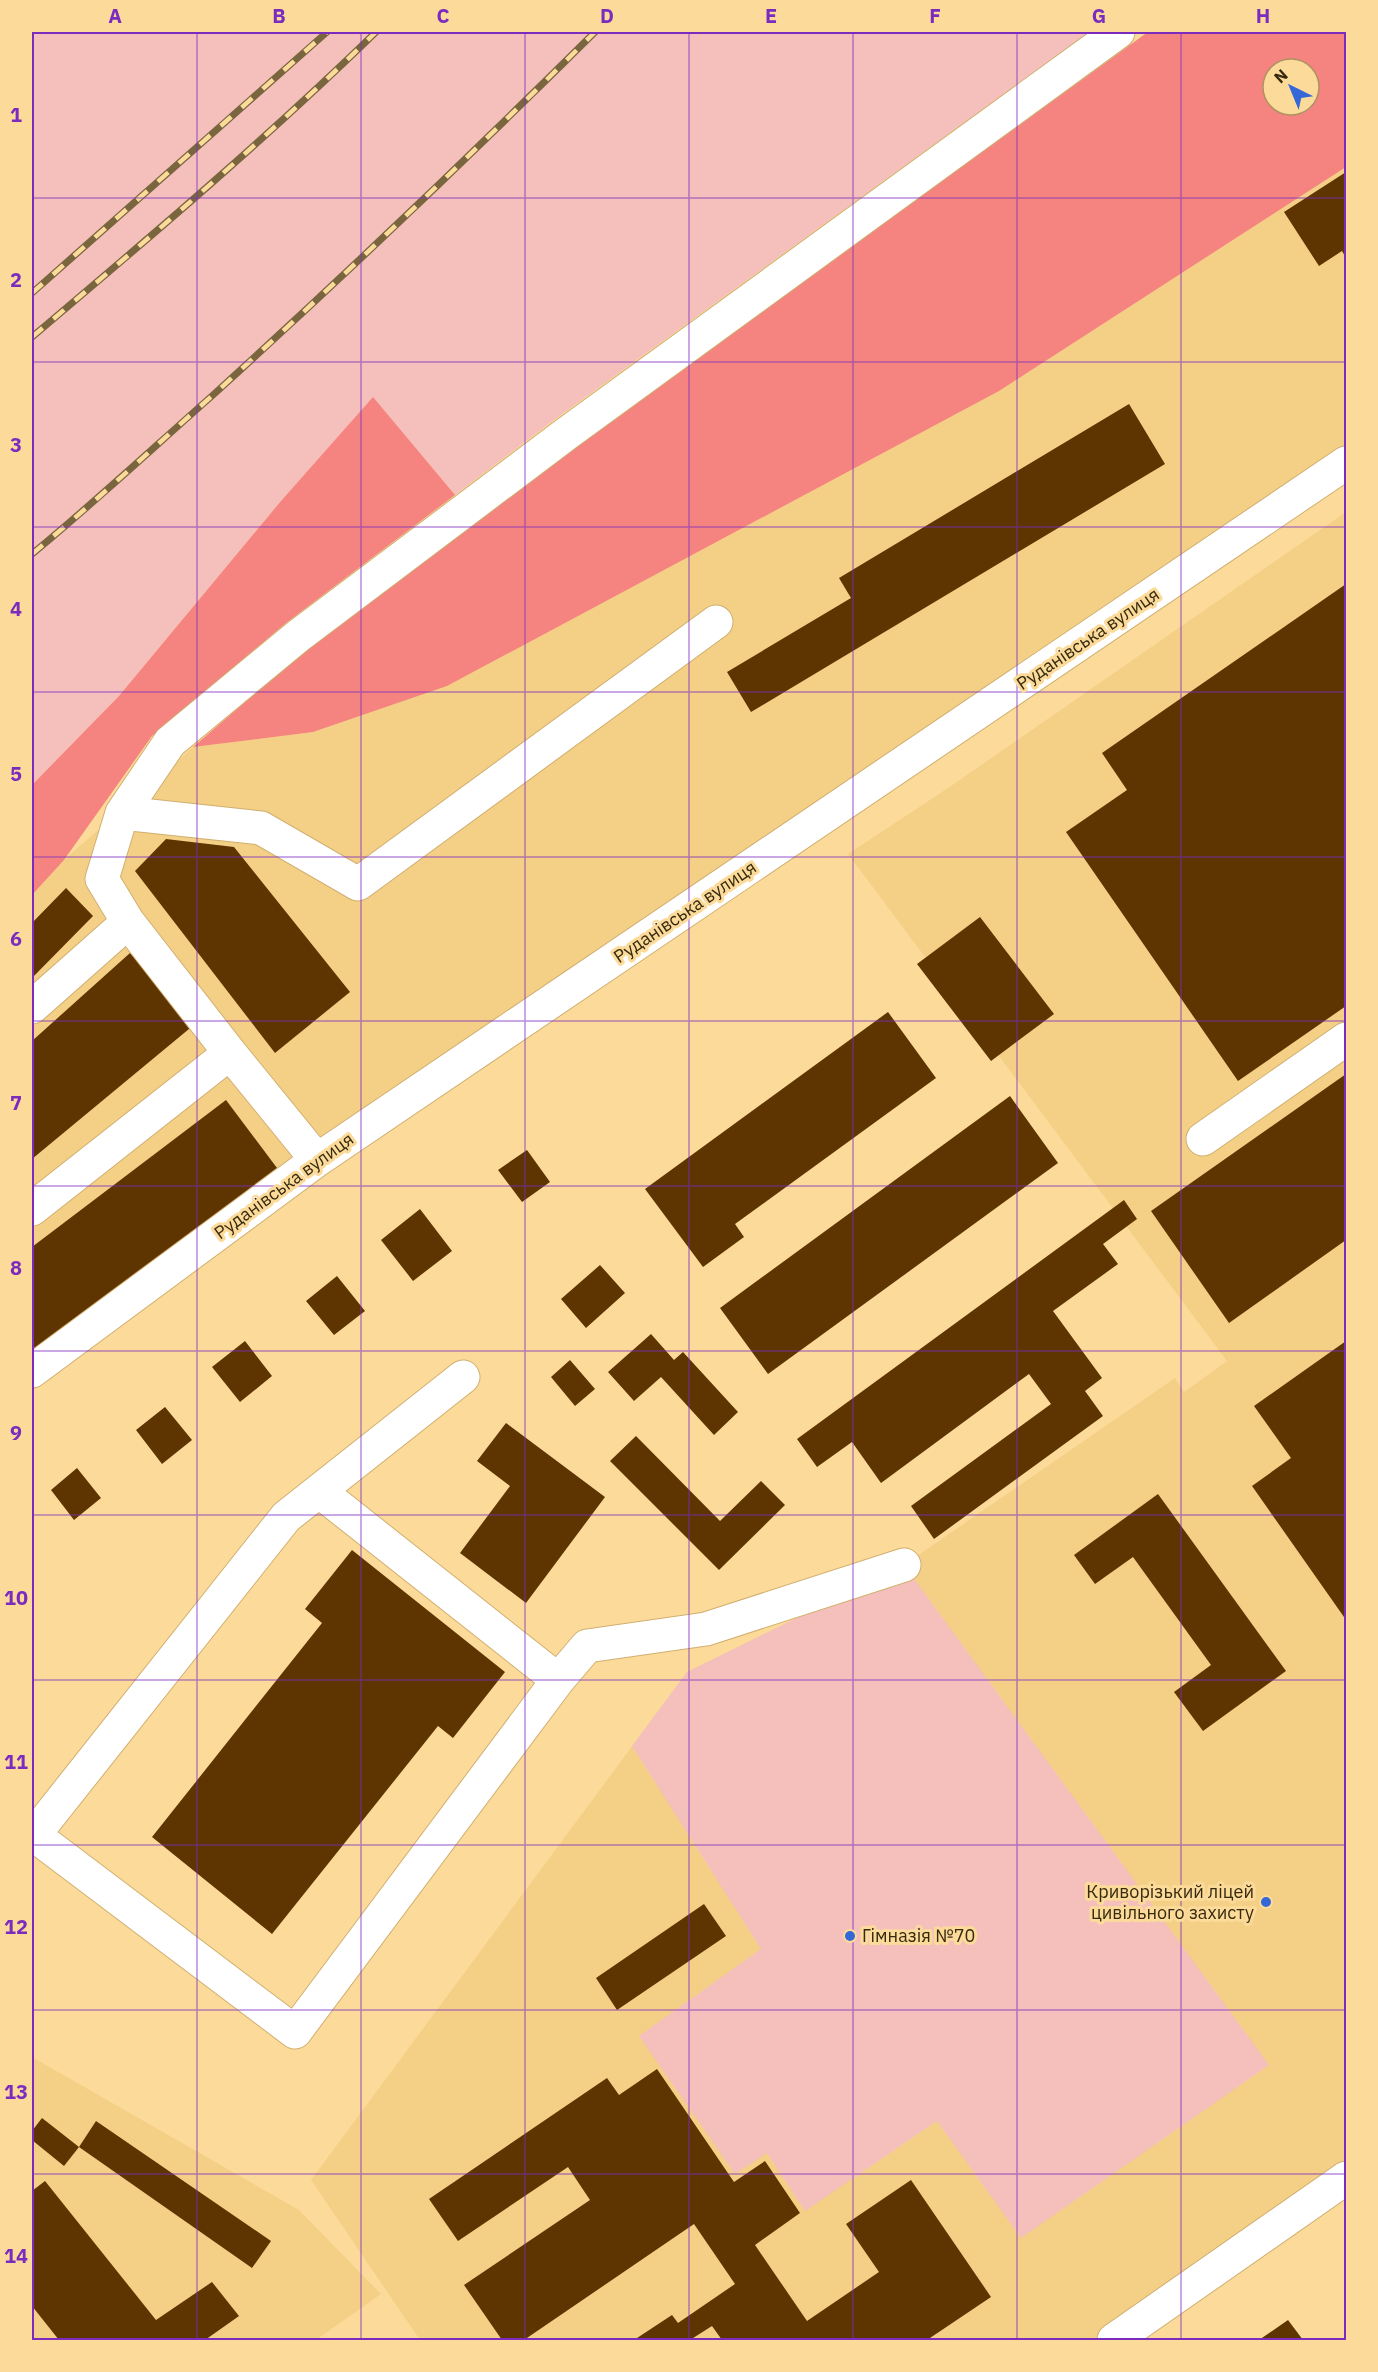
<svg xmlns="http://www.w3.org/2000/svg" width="1378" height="2372" font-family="'IBM Plex Sans',sans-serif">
  <rect width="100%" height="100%" fill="#fcdb9a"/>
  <path fill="#f4cf86" d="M1346,167v282l-1314,914v-468l32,-35 129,-113 120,-15 134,-46 552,-295z
    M1346,512v1666l-232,162h-694l-109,-160 376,-508 217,-107 271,-187 9,14 43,-31 -379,-507 103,-68z
    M32,2057l267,153 82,84 -65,46h-284z"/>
  <path fill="#f5c0bc" d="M32,32h1057l-531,385 -103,78 -82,-97 -92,103 -162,195 -87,89z
    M904,1565l365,500 -248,173 -84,-117 -132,90 -38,-58 -32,21 -96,-138 122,-87 -129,-203 55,-74z"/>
  <path fill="#f5837f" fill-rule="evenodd" d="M1148,32h198v135l-347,224 -552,295 -134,46 -120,15 116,-100 266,-202zM1273,69h36v36h-36z
    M373,397l82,98 -169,128 -134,113 -88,124 -32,35v-110l87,-89 162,-195z"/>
  <path fill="#5e3400" d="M1346,172v86l-4,-7 -23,15 -35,-54z
    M1129,404l36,60 -414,248 -24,-40 124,-74 -12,-20z
    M1346,584v422l-108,75 -172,-249 61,-42 -25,-37z
    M166,839l68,8 116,145 -75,61 -140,-182z
    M66,888l27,28 -61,62v-55z
    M980,917l74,97 -63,47 -74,-97z
    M130,953l65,71 -163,135v-118z
    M888,1012l48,66 -201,146 9,13 -41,30 -58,-78z
    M1346,1074v166l-117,83 -78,-112z
    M1010,1096l48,67 -290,211 -48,-66z
    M226,1100l51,68 -245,185v-106z
    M527,1150l23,32 -28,20 -24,-32z
    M1124,1200l13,19 -34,25 15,20 -65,47 49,67 -17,13 18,25 -169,123 -23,-33 140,-102 -22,-30 -148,109 -29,-41 -35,25 -20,-28z
    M420,1209l32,42 -39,30 -32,-41z
    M600,1265l25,28 -39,35 -25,-29z
    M337,1276l28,35 -31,24 -28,-34z
    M651,1334l23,26 9,-8 55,60 -24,23 -53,-58 -27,24 -26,-29z
    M245,1341l27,35 -32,26 -28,-35z
    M1346,1341v274l-2,2 -92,-131 39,-28 -37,-52z
    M570,1360l25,29 -20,17 -24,-29z
    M165,1407l27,33 -30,24 -26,-34z
    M506,1423l99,74 -79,106 -66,-50 50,-67 -33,-25z
    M636,1436l84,85 41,-40 24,24 -66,65 -109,-109z
    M77,1468l24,30 -27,22 -23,-30z
    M1158,1494l128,177 -83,60 -29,-39 37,-27 -78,-108 -38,27 -21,-29z
    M352,1550l153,122 -52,66 -15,-12 -166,208 -120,-97 170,-214 -17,-14z
    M704,1904l22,32 -109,74 -21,-32z
    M657,2069l77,113 31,-21 35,52 -45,32 52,76 72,-49 -33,-48 65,-44 80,117 -64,43h-205l-10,-14 -22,14h-56l38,-25 6,8 57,-39 -41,-60 -170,116h-22l-38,-55 126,-85 -22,-33 -110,74 -29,-42 178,-121 12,17z
    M42,2118l37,29 -15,19 -32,-26v-9z
    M96,2121l175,120 -19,27 -173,-121z
    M45,2181l111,139 56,-38 27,34 -34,24h-146l-27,-34v-115z
    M1288,2320l15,20h-44z"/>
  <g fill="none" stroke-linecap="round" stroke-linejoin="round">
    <defs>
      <path id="minor" d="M122,813l139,15 97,56 358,-262
        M128,922l-26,-43 20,-66 48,-71 128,-106 268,-202 552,-402
        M32,1007l96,-85 102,131
        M1203,1139l143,-100
        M32,1209l198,-156 87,107
        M32,1371l285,-211 1029,-697
        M463,1377l-177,140 -252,318 261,197 263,-352 29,-34 119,-17 198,-64
        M319,1491l239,189
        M1114,2340l232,-162"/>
    </defs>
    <use href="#minor" stroke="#d0af70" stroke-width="35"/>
    <use href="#minor" stroke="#fff" stroke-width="33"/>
    <defs>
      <path id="rail" d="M32,293l295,-261
        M32,337c117,-99 234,-198 344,-305
        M32,554c62,-51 121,-106 181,-159 130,-118 257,-239 382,-363"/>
    </defs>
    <use href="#rail" stroke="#79663e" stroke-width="7"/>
    <use href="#rail" stroke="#fcdb9a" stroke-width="4.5" stroke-dasharray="14" stroke-linecap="butt"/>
  </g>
  <path fill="none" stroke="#7b2cbf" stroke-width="1.5" stroke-opacity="0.55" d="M197,32v2308M361,32v2308M525,32v2308M689,32v2308M853,32v2308M1017,32v2308M1181,32v2308M32,198h1314M32,362h1314M32,527h1314M32,692h1314M32,857h1314M32,1021h1314M32,1186h1314M32,1351h1314M32,1515h1314M32,1680h1314M32,1845h1314M32,2010h1314M32,2174h1314"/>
  <g fill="#3567d6" stroke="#fcdb9a" stroke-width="2">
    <circle cx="1266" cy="1902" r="6"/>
    <circle cx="850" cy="1936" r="6"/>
  </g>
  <g text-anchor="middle" stroke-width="6" stroke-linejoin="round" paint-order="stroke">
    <g font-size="18" fill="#35290e" stroke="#fcdb9a">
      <text transform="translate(1088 639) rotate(-34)" y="6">Руданівська вулиця</text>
      <text transform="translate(685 912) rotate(-34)" y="6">Руданівська вулиця</text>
      <text transform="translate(284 1186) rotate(-36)" y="6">Руданівська вулиця</text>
    </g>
    <g font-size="18" fill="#35290e" stroke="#fcdb9a" text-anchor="end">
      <text x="1254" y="1898">Криворізький ліцей<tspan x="1254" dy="21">цивільного захисту</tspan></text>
      <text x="862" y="1942" text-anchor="start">Гімназія №70</text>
    </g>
  </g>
  <rect width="1378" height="2372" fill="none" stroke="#fcdb9a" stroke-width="66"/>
  <g transform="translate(1291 87) rotate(317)"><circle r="28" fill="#fcdb9a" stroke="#ac9462" stroke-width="1.5"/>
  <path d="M0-4.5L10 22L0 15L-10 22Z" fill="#3567d6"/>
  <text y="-9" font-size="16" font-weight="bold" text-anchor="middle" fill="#35290e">N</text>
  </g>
  <rect x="33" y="33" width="1312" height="2306" fill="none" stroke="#7b2cbf" stroke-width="2"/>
  <g font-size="20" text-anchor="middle" font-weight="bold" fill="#7b2cbf">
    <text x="115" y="23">A</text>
    <text x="279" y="23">B</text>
    <text x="443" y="23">C</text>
    <text x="607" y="23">D</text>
    <text x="771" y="23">E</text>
    <text x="935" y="23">F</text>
    <text x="1099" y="23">G</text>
    <text x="1263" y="23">H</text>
    <text x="16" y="122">1</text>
    <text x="16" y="287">2</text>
    <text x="16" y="452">3</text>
    <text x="16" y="616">4</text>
    <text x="16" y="781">5</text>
    <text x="16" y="946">6</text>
    <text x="16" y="1110">7</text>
    <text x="16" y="1275">8</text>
    <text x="16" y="1440">9</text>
    <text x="16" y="1605">10</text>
    <text x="16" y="1769">11</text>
    <text x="16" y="1934">12</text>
    <text x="16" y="2099">13</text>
    <text x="16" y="2263">14</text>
  </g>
</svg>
